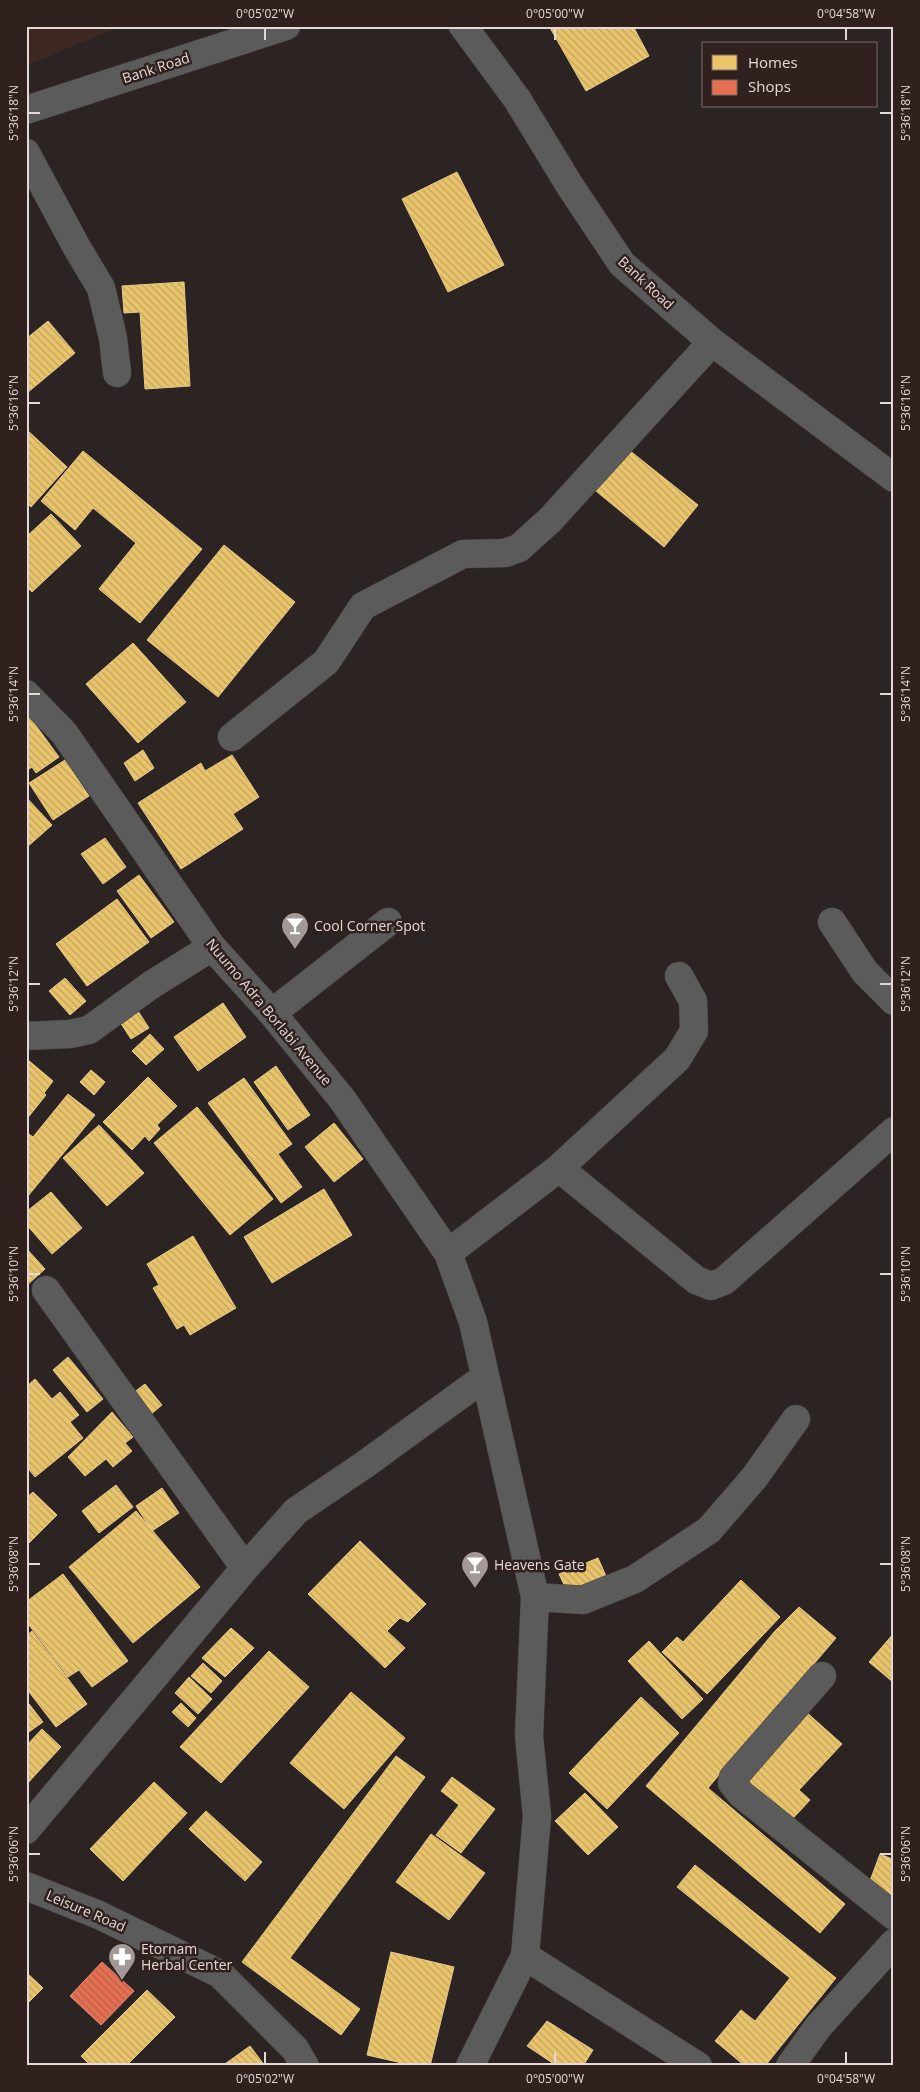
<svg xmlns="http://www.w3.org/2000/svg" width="920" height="2092" font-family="'Open Sans',sans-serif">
  <defs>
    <pattern id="homes-back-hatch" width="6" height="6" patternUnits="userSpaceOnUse" patternTransform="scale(1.25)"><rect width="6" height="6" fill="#e9c46a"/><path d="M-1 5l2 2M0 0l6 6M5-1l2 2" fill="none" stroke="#c0a360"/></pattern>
    <pattern id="shops-back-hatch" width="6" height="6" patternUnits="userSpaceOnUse" patternTransform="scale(1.25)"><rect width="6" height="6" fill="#e76f51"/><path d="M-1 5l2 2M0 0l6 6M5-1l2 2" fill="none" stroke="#b6614c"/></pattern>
  </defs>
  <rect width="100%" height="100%" fill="#2c2422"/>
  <path fill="#3c2723" d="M26,26h95l-95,40z"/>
  <path fill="url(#homes-back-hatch)" stroke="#e7ca8a" d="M549,26h84l16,30 -63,35z
    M457,172l47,93 -56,27 -46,-93z
    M184,282l6,104 -45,3 -5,-77 -16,1 -2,-27z
    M48,321l27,32 -48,40 -1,-54z
    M26,429l41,38 -36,40 -5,-5z
    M629,450l69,55 -34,42 -68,-56z
    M83,451l119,98 -62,74 -41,-34 37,-46 -43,-35 -18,22 -34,-29z
    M51,514l30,32 -49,46 -6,-6v-49z
    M224,545l71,57 -77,95 -71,-57z
    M133,643l53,59 -48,41 -52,-59z
    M26,712l33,45 -23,16 -4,-6 -6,4z
    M143,750l11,18 -19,13 -11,-18z
    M232,755l27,42 -26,17 10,15 -62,40 -43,-66 63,-40 4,8z
    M65,760l24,36 -36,24 -24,-37z
    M26,797l26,28 -26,23z
    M105,838l21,29 -23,17 -22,-30z
    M139,875l35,47 -23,16 -34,-47z
    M117,899l32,43 -62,44 -31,-42z
    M65,978l21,23 -16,14 -21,-24z
    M223,1003l23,34 -48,34 -24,-34z
    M138,1011l11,17 -18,11 -11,-17z
    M150,1034l14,15 -18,16 -14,-14z
    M28,1060l25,21 -9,12 2,2 -20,25v-58z
    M276,1066l34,49 -22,15 -34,-48z
    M91,1070l14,12 -11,13 -14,-13z
    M148,1077l29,29 -20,19 3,4 -11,12 -4,-5 -13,14 -29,-28z
    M244,1078l48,66 -14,10 24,33 -21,16 -73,-100z
    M68,1094l27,21 -67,81 -2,-1v-63l7,5z
    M197,1107l76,92 -43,36 -76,-92z
    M334,1123l29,36 -29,23 -29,-35z
    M99,1125l45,48 -37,33 -44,-48z
    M324,1189l28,46 -80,48 -28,-46z
    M51,1192l31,36 -30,26 -26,-30v-12z
    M193,1236l43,72 -46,27 -6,-10 -7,4 -24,-41 6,-3 -12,-21z
    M26,1248l19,21 -19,17z
    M68,1357l35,42 -16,13 -34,-42z
    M35,1379l17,20 8,-7 19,23 -9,7 13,16 -48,39 -9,-11v-79z
    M145,1384l17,21 -12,10 -17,-22z
    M112,1412l21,25 -8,6 7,8 -19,16 -7,-8 -21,17 -17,-19z
    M116,1485l17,22 -34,26 -17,-22z
    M162,1488l17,25 -27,18 -16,-25z
    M33,1492l24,23 -31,31v-48z
    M136,1511l64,76 -67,56 -64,-76z
    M360,1541l66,63 -18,18 -8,-4 -13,13 18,17 -20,20 -77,-74z
    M598,1558l8,18 -39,15 -8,-17z
    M63,1574l65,87 -36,26 -13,-17 -11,7 -42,-56v-19z
    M741,1580l39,37 -73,77 -45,-42 15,-15 6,5z
    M799,1607l37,31 -128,150 137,116 -25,29 -174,-147 129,-155z
    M231,1628l23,20 -29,29 -23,-19z
    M32,1631l55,73 -31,23 -30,-39v-52z
    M894,1633v50l-25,-21z
    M649,1641l54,58 -21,20 -54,-58z
    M269,1651l40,36 -88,96 -41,-36z
    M203,1663l19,18 -11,12 -20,-17z
    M189,1677l23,22 -14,15 -23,-21z
    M351,1692l54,46 -61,71 -54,-46z
    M641,1697l38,36 -72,76 -38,-36z
    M26,1700l17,22 -17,12z
    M181,1703l15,15 -8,9 -16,-15z
    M804,1710l38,34 -43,46 11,10 -25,27 -48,-44z
    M42,1729l19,18 -35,38v-39z
    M396,1756l29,21 -135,181 70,51 -19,26 -99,-73z
    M452,1777l43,32 -34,44 -25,-18 23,-30 -18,-14z
    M154,1782l33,31 -64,68 -33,-32z
    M585,1793l33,34 -30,28 -33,-34z
    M206,1811l56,51 -17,19 -56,-52z
    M431,1834l54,39 -36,47 -53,-38z
    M880,1854l12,5 2,-4v42l-26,-11z
    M695,1865l141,113 -71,88h-20l-30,-25 26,-31 14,11 35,-43 -113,-91z
    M391,1952l63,15 -24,99h-15l-48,-11z
    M26,1972l17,16 -17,17z
    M147,1990l28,27 -49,49h-35l-10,-10z
    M547,2021l46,29 -10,16h-26l-30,-20z
    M250,2046l15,20h-43z"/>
  <path fill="url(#shops-back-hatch)" stroke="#e68e79" d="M102,1962l32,29 -33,34 -31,-29z"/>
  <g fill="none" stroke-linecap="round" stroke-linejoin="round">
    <defs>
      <path id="minor" d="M463,26l54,73 53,87 52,78 90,78 182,136
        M26,110l260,-84
        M26,153l50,93 25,42 12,50 4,35
        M26,694l38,39 148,214 60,66 70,86 106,154 25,69 62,275 -6,139 8,80 -12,140 -55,110
        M232,737l94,-75 37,-56 100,-52 42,-1 14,-5 31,-28 162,-178
        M832,922l33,50 29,29
        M272,1013l116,-91
        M26,1036l44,-2 19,-4 62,-45 61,-38
        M559,1168l137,112 15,6 13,-5 170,-150
        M448,1253l111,-85 118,-109 17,-28 -1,-30 -14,-25
        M46,1290l199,278
        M535,1597l48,3 52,-21 74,-49 45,-52 42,-59
        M822,1676l-89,102 -1,5 9,11 153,122
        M26,1830l219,-262 51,-57 68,-46 121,-88
        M26,1886l73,29 121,59 75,75 10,17
        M525,1956l173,110
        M790,2066l28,-39 76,-84"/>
    </defs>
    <use href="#minor" stroke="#484240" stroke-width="29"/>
    <use href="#minor" stroke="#5a5b5a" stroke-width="28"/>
  </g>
  <path fill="none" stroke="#e3d8d6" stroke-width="2" d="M265,28v12M555,28v12M846,28v12M28,113h12M880,113h12M28,403h12M880,403h12M28,694h12M880,694h12M28,984h12M880,984h12M28,1274h12M880,1274h12M28,1564h12M880,1564h12M28,1854h12M880,1854h12M265,2052v12M555,2052v12M846,2052v12"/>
  <defs>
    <symbol id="bar-pin" viewBox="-11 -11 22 30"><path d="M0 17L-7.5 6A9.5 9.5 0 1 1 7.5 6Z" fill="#a39997" stroke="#30211e"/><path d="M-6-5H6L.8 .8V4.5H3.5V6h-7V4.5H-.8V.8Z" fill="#fff"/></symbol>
    <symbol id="pharmacy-pin" viewBox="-11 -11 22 30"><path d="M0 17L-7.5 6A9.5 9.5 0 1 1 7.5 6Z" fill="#a39997" stroke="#30211e"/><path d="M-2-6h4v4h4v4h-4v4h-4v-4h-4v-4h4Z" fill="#fff"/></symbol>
  </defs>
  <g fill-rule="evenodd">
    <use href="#bar-pin" x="279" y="910" width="32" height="43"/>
    <use href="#bar-pin" x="459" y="1549" width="32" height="43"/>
    <use href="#pharmacy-pin" x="106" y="1941" width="32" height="43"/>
  </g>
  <g text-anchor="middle" stroke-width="5" stroke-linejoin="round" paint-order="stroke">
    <g font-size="14" fill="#e3d8d6" stroke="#30211e">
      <text transform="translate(156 68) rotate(-18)" y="5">Bank Road</text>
      <text transform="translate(646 283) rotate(43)" y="5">Bank Road</text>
      <text transform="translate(269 1012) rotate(50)" y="5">Nuumo Adra Borlabi Avenue</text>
      <text transform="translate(86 1911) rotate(23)" y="5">Leisure Road</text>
    </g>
    <g font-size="14" fill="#e3d8d6" stroke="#30211e" text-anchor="start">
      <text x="314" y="931">Cool Corner Spot</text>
      <text x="494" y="1570">Heavens Gate</text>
      <text x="141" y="1954">Etornam<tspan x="141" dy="16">Herbal Center</tspan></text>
    </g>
  </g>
  <rect width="920" height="2092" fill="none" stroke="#30211e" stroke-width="55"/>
  <rect x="702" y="42" width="175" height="65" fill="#30211e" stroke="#786a68"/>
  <rect x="712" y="55" width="25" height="15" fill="#e9c46a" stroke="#786a68"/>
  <text x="748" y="68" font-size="15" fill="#e3d8d6">Homes</text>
  <rect x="712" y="80" width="25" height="15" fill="#e76f51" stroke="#786a68"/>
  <text x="748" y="92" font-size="15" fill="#e3d8d6">Shops</text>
  <rect x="28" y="28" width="864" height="2036" fill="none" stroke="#e3d8d6" stroke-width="2"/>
  <g font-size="12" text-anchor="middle" fill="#e3d8d6">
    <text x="265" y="18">0°05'02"W</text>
    <text x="555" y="18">0°05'00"W</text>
    <text x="846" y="18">0°04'58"W</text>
    <text transform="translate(14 113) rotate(-90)" y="4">5°36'18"N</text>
    <text transform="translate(906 113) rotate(-90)" y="4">5°36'18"N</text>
    <text transform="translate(14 403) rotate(-90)" y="4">5°36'16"N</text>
    <text transform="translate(906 403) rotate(-90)" y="4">5°36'16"N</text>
    <text transform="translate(14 694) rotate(-90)" y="4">5°36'14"N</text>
    <text transform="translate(906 694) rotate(-90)" y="4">5°36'14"N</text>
    <text transform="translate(14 984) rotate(-90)" y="4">5°36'12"N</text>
    <text transform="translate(906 984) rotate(-90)" y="4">5°36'12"N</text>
    <text transform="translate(14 1274) rotate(-90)" y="4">5°36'10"N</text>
    <text transform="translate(906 1274) rotate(-90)" y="4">5°36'10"N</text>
    <text transform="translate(14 1564) rotate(-90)" y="4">5°36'08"N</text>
    <text transform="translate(906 1564) rotate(-90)" y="4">5°36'08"N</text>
    <text transform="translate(14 1854) rotate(-90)" y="4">5°36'06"N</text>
    <text transform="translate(906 1854) rotate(-90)" y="4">5°36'06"N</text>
    <text x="265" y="2083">0°05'02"W</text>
    <text x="555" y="2083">0°05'00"W</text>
    <text x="846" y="2083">0°04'58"W</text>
  </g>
</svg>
